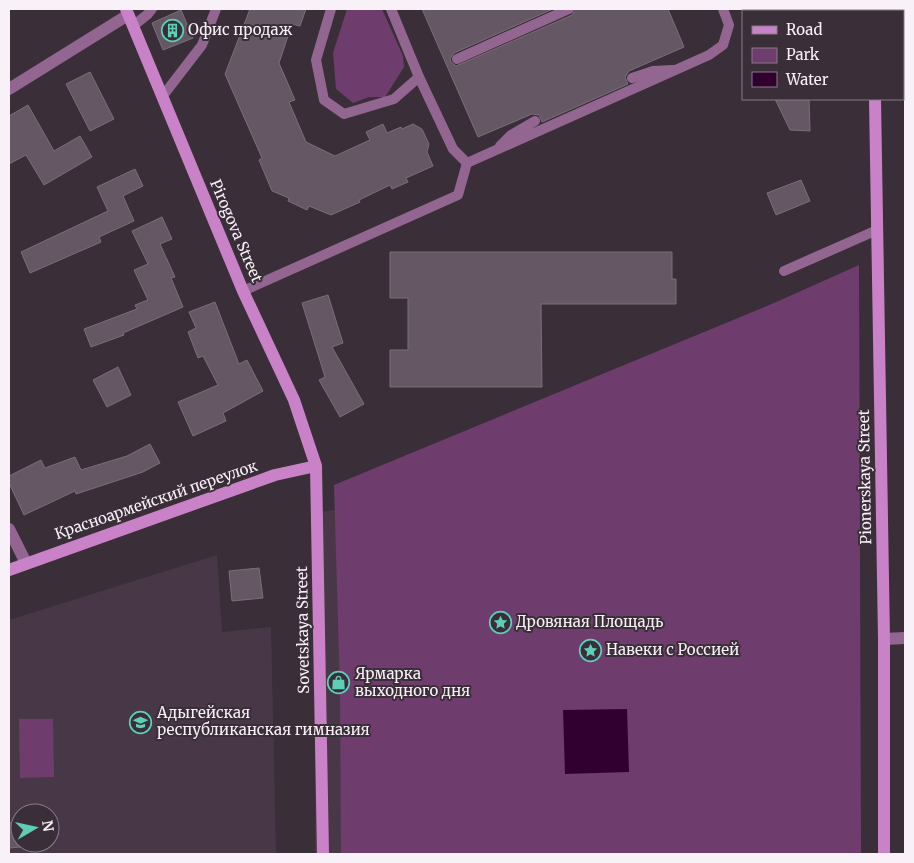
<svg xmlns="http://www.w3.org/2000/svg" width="914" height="863" font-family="Merriweather,serif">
  <rect width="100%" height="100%" fill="#3a2e39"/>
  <path fill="#483847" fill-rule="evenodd" d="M364,507l-4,347h-45l2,-342z
    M217,555l5,77 49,-5 5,227h-267v-234zM20,813h30v30h-30z"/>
  <path fill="#6f3d6d" d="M347,9h35l21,47 1,11 -19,30h-16l-16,6 -17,-14 -3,-36z
    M859,265l2,589h-520l-1,-165 -6,-204 440,-182z
    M19,719h34l1,58 -34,1z"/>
  <path fill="#310031" d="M627,709l2,63 -64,2 -2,-64z"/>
  <path fill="#655864" stroke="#7b6e7a" d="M250,9h56l-6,17 -8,-2 -13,39 16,37 -6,2 17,40 29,14 35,-16 -4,-8 17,-8 4,9 14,-6 1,2 11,-5 9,5 7,15 -2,8 6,14 -27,12 2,4 -16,7 -2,-4 -31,15 1,2 -29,13 -22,-9 -2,4 -19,-9 1,-3 -17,-7 -13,-31 3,-2 -37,-84z
    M422,9h131l-99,44 -4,6 1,3 5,4 116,-51 4,-6h92l16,38 -55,24 -4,6 3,7 -86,38 -3,-7 -7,-1 -54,23z
    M181,10l12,28 -30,12 -11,-27z
    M90,72l24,47 -24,12 -24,-47z
    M775,99h34l1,32 -20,-1z
    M28,105l26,46 26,-15 12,21 -48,28 -18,-30 -17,9v-48z
    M135,169l8,17 -20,10 11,25 -35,16 2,5 -71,31 -9,-21 87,-41 -11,-24z
    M801,180l9,21 -34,14 -9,-22z
    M162,217l10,22 -12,5 15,33 -4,1 12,29 -60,26 1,2 -33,12 -7,-18 53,-20 -2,-4 13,-5 -14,-30 14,-6 -16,-33z
    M390,252h282v27h4v25h-135l1,83h-152v-37h18v-52h-18z
    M328,295l15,48 -11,4 32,57 -24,13 -21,-37 6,-3 -23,-74z
    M215,302l24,62 8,-4 16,31 -40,22 3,8 -33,15 -15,-34 40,-17 -15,-29 -5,2 -10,-26 8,-4 -7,-16z
    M118,367l13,28 -24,12 -14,-27z
    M150,444l10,19 -17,9 -67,22 -1,-3 -51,24 -15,-32v-7l32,-16 4,8 30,-11 6,13 46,-14z
    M259,568l4,30 -31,3 -3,-30z
    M50,819l3,25 -44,4v-25l11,-1v21h30z"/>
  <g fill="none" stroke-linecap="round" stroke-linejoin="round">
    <path stroke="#936691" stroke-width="10" d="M331,9l-15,51 8,40 20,14 50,-15 25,-22
      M391,9l28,68 34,72 14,14
      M133,26l15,-12 4,-5
      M457,59l112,-50
      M632,78l21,-7 20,-1
      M162,97l40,-52 14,-36
      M500,146l11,-11 24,-14
      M784,271l93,-41
      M243,291l215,-96 9,-32 242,-108 14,-10 6,-20 -6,-16"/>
    <path stroke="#936691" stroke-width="12" d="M9,89l119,-74
      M9,529l17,34
      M884,639l21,-1"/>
    <path stroke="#c982c7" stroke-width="12" d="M126,9l117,282 51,109 22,66 7,388
      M875,11v-2
      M903,76h2
      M875,99l9,540v215
      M9,570l266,-95 41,-9"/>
  </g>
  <defs>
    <symbol id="building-ring" viewBox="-11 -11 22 22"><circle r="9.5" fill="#3a2e39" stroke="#5eceb7" stroke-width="1.5"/><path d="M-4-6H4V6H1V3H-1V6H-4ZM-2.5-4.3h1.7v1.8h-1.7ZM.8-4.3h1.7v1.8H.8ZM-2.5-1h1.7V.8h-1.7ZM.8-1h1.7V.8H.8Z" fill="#5eceb7"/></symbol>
    <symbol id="sight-ring" viewBox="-11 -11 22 22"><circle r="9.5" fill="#3a2e39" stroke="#5eceb7" stroke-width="1.5"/><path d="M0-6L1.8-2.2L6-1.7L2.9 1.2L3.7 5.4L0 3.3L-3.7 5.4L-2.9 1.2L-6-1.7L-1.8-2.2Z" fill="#5eceb7"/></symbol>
    <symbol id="shop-ring" viewBox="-11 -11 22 22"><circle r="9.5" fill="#3a2e39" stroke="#5eceb7" stroke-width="1.5"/><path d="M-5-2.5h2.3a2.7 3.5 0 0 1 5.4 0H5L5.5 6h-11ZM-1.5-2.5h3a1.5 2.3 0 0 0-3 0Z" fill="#5eceb7"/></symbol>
    <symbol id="school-ring" viewBox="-11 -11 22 22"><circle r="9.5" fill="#3a2e39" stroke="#5eceb7" stroke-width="1.5"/><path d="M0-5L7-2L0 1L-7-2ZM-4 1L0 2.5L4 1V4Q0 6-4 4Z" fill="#5eceb7"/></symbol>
  </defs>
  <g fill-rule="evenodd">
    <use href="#building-ring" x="160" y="18" width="25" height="25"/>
    <use href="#sight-ring" x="488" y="610" width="25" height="25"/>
    <use href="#sight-ring" x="578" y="638" width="25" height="25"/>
    <use href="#shop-ring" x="326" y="670" width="25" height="25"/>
    <use href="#school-ring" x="128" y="710" width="25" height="25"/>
  </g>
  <g text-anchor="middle" stroke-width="4" stroke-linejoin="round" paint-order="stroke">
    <g font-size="15" fill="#f9f1f8" stroke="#3a2e39" text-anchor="start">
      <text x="188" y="35">Офис продаж</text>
      <text x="516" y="627">Дровяная Площадь</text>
      <text x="606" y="655">Навеки с Россией</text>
      <text x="355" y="679">Ярмарка<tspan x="355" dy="17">выходного дня</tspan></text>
      <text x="157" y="718">Адыгейская<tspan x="157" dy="17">республиканская гимназия</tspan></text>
    </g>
    <g font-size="15" fill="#f9f1f8" stroke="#3a2e39">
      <text transform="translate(236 231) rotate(67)" y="5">Pirogova Street</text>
      <text transform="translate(865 477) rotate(-91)" y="5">Pionerskaya Street</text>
      <text transform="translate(156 500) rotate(-19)" y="5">Красноармейский переулок</text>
      <text transform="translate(303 630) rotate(-91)" y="5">Sovetskaya Street</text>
    </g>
  </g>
  <rect width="914" height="863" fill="none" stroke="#f9f1f8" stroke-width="20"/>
  <rect x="742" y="10" width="162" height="90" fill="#3a2e39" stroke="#867c85"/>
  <rect x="752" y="26" width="25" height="8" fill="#c982c7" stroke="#867c85"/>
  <text x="786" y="35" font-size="15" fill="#f9f1f8">Road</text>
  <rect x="752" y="48" width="25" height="15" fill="#6f3d6d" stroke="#867c85"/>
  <text x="786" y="60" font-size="15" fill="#f9f1f8">Park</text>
  <rect x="752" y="72" width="25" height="15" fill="#310031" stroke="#867c85"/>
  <text x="786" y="85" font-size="15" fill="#f9f1f8">Water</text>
  <g transform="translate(35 828) rotate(81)"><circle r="24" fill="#3a2e39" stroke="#867c85"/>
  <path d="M0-4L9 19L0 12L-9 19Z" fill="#5eceb7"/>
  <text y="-8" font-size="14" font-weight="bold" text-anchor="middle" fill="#f9f1f8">N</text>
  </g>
</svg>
